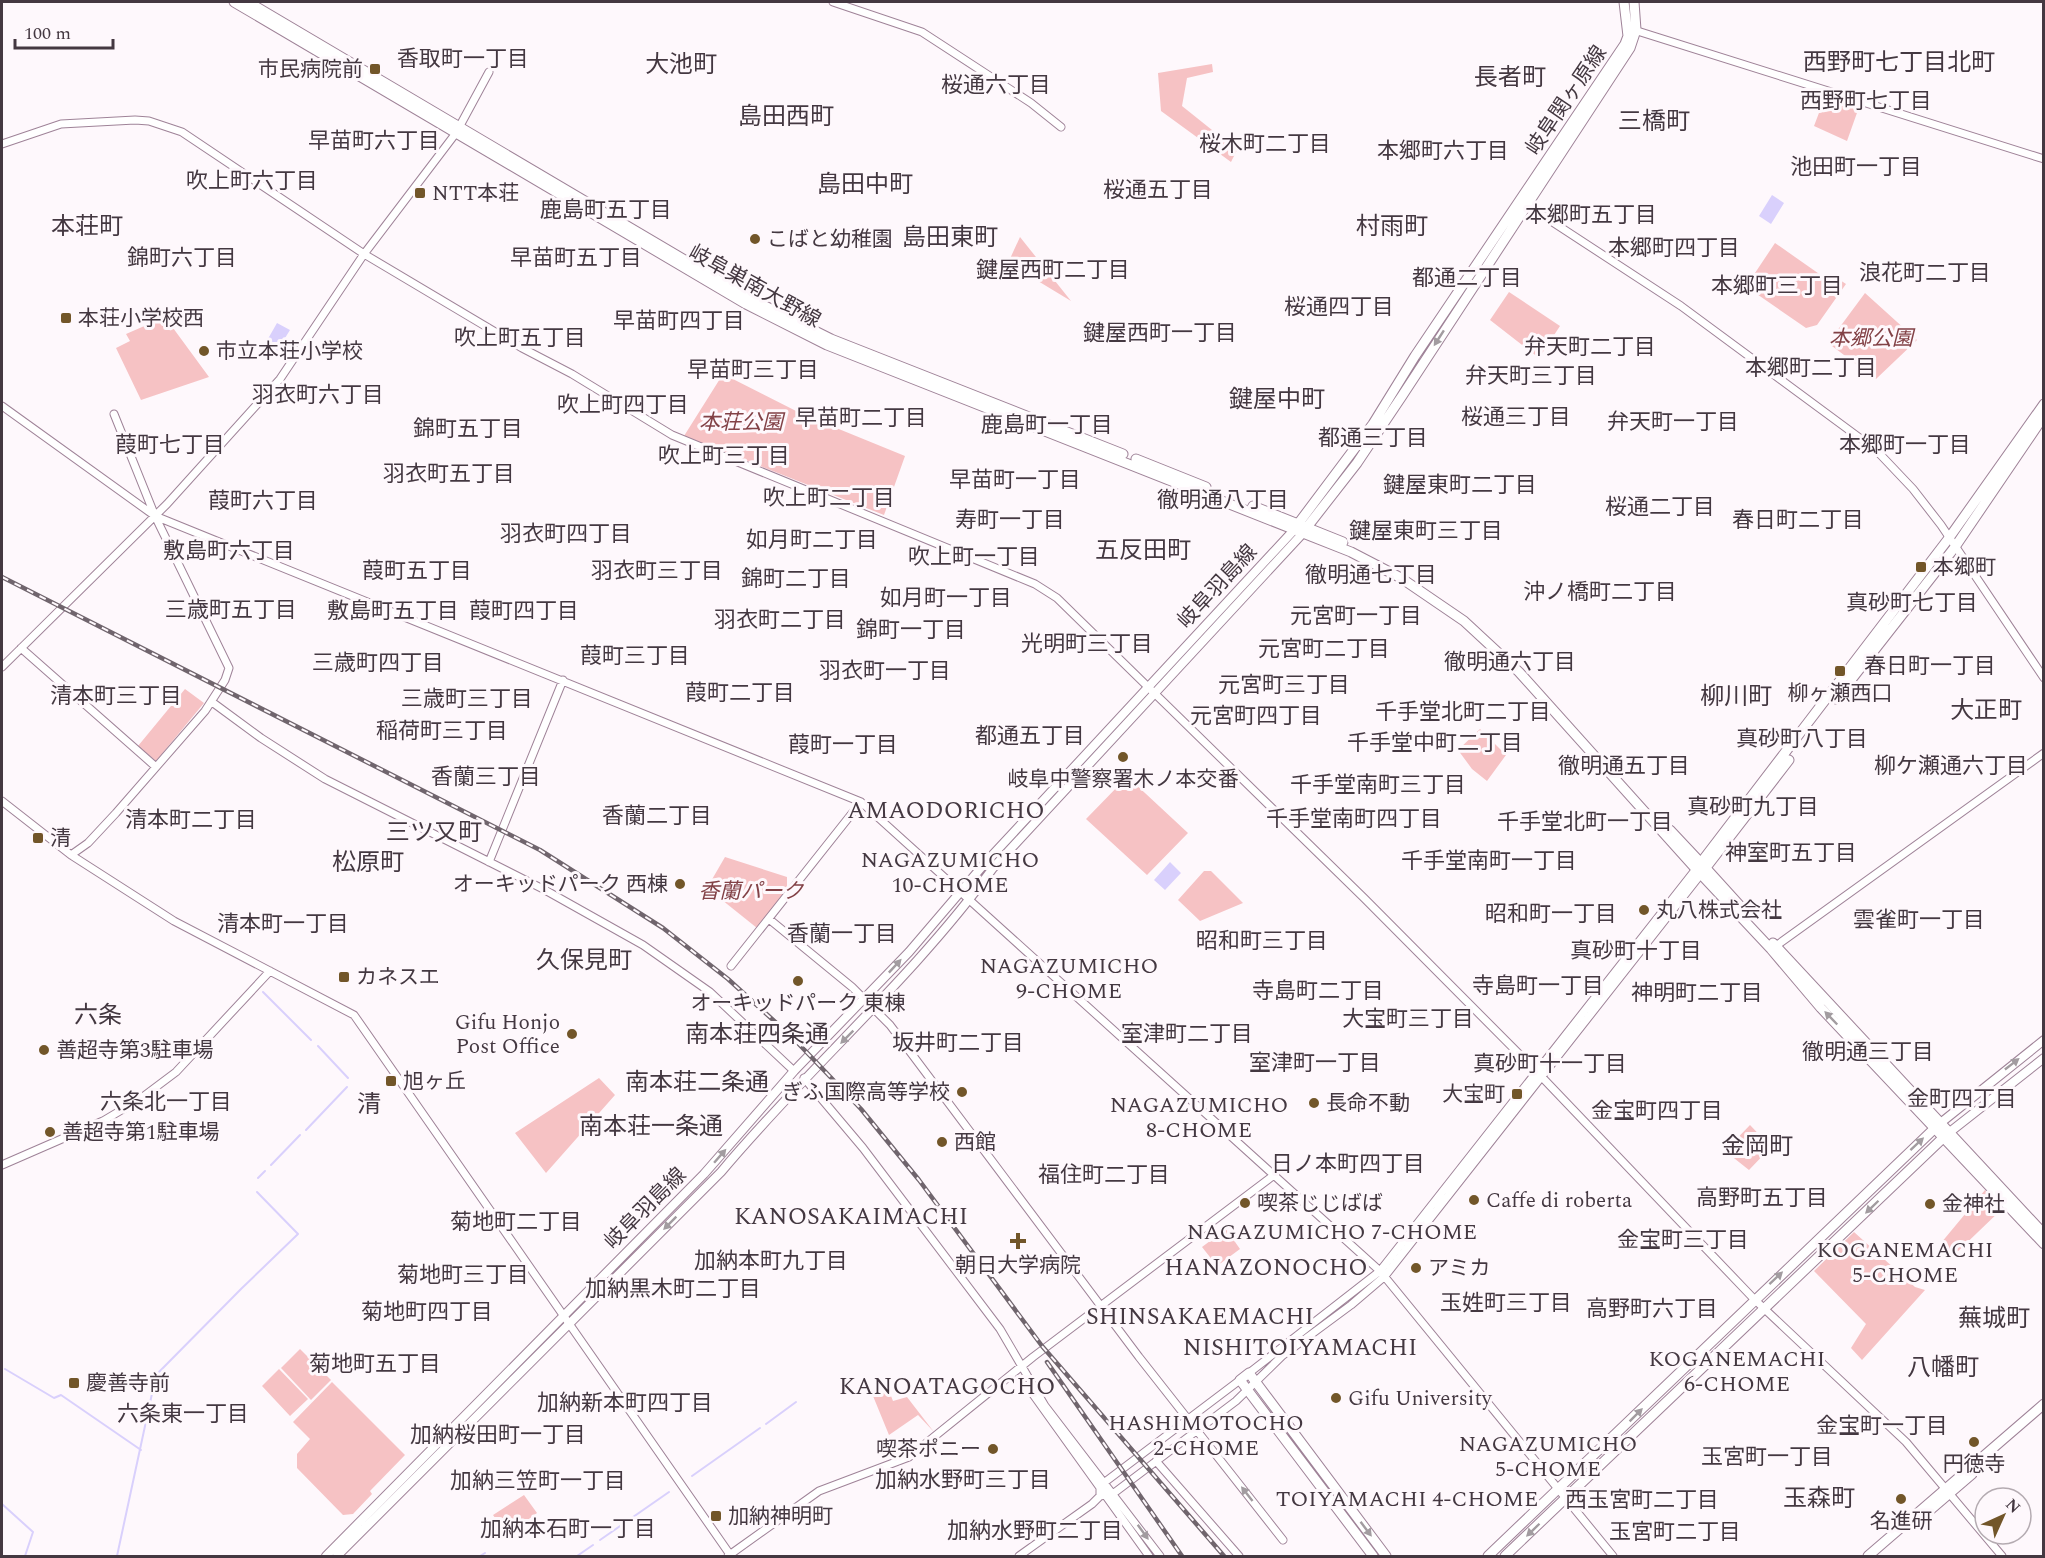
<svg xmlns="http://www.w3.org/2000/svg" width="2045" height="1558" font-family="Spectral,'Noto Sans JP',serif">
  <rect width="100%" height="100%" fill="#fef8fc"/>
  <path fill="#f6c2c4" d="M1212,64l1,8 -26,6 -5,28 55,44 -6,12 -70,-51 -3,-38z
    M1825,97l33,13 -11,31 -33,-15z
    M1020,237l51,64 -63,-38z
    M1775,243l50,35 6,-4 15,10 -29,41 -11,3 -55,-38 -1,-4 8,-10 -3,-3z
    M1509,292l51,34 -21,32 -49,-38z
    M1865,293l52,47 -41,39 -48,-36z
    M165,317l44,60 -68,23 -25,-52 14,-7 -4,-7z
    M723,374l79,40 103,42 -21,59 -200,-79z
    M185,689l19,14 -48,58 -18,-15z
    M1480,729l26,26 -19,26 -15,-12 -14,-19z
    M1131,780l57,53 -41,42 -61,-56 37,-38z
    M725,857l62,20v13l-30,38 -50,-40z
    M1204,871h7l32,32 -43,18 -22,-21z
    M599,1078l16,17 -69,78 -31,-40z
    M1750,1125l21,22 -22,23 -24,-19z
    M1985,1190l18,18 -51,49 -11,-14z
    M1226,1229l14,20 -23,17 -15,-19z
    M1854,1232l61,55 10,3 -63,70 -11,-12 15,-24 -52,-53z
    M300,1349l31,31 -20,20 -30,-32z
    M279,1369l29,30 -18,17 -28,-30z
    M332,1382l73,73 -35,36 2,3 -19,20 -10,1 -46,-47v-14l13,-15 -17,-17z
    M889,1391l4,10 14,-4 27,35 -16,-17 -29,20 -16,-39z
    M524,1495l13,18 -30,22 -14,-20z"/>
  <path fill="#d9d0fc" d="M1772,195l12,8 -13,21 -12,-8z
    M277,323l13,7 -13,21 -12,-7z
    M1170,862l11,11 -16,17 -11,-10z"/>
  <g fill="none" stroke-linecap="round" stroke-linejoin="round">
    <path stroke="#d9d0fc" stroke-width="2" d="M263,992l48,48
      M318,1046l30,32
      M306,1130l41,-43
      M271,1165l29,-30
      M258,1178l7,-7
      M241,1289l57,-55 -41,-42
      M5,1369l49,29 7,-3 80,55
      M766,1424l30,-22
      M692,1476l68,-48
      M2,1504l31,28 -8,24
      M600,1540l69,-48
      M117,1556l39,-181 86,-87
      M480,1556l5,-3
      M577,1556l16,-11"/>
    <defs>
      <path id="tertiary" d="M833,2l89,30 109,71 30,24
        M1631,29l413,130
        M2,144l59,-20 74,-4 14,1 33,11 182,122 158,94 50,26 100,61 363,149 22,14 307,300 174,175 216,226 152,143 96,114
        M1525,204l156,102 195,144 37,39 28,36 103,153
        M2,406l153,110 706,286 519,469 233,285
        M21,648l135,119
        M2,667l165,-163 113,-125 84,-125 92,-121 33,-61
        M212,702l49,36 64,41 220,111 98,55 67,47 84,79
        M2,801l69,54 103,66 180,94 377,541
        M71,855l17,-12 28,-30 89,-102 20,-31 4,-12 -74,-152 -41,-102
        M489,862l74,-182
        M769,919l83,68 38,38 249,332 144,183
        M1773,948l271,-195
        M731,966l130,-164
        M804,1078l59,70 137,181 45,77 115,150
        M2,1165l101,-44 37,-22 36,-27 94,-101
        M1249,1373l131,-102 316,-402
        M1032,1393l117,163
        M1156,1461l83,95
        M1100,1496l14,-3 122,-92 46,-45 69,-51 34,-29 316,-402
        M728,1556l91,-65 90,-34 124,-100 241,-182
        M1019,1556l73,-52 8,-8v-9l5,-5 135,-102"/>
      <path id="secondary" d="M1938,1125l106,-85
        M1946,1135l98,-77
        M326,1556l378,-382 90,-103 115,-119 77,-90 308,-332
        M337,1556l384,-384c87,-104 191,-193 272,-304l310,-335"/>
      <path id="primary" d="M234,2l512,302 81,41 524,207 50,26 63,43 55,51 177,197
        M248,2l501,296 82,41 292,115
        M1136,459l70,28
        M1253,506l90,36
        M1295,528l78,-104 42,-68 210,-312 3,-8 -4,-34
        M1304,531l53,-68 45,-67 228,-348 6,-18 -2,-28
        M1670,830l31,33
        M1373,1556l-133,-176 9,-7 137,183
        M1488,1556l447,-428
        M1505,1556l439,-419"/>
      <path id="trunk" d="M2044,404l-95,134 -253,331 75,80 50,59 223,236
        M1836,699l119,-152 89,-131
        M1703,865l39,43
        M1701,874l88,-114
        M1773,943l271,291
        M1923,1516l49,-42
        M1868,1556l176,-152"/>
    </defs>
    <use href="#tertiary" stroke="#9f8398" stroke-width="9"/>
    <use href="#secondary" stroke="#9f8398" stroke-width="10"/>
    <use href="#primary" stroke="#9f8398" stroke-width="11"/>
    <use href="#trunk" stroke="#9f8398" stroke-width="11"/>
    <use href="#tertiary" stroke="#fff" stroke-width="7"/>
    <use href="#secondary" stroke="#fff" stroke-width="8"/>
    <use href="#primary" stroke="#fff" stroke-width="9"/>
    <use href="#trunk" stroke="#fff" stroke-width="9"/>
    <defs>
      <path id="rail" d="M2,577l538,273 123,78 65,51 66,60 67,70 58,71 123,166 182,210
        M1047,1362l135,194"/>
    </defs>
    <use href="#rail" stroke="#70656d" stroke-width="4.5"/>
    <use href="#rail" stroke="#fef8fc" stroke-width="2" stroke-dasharray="7" stroke-linecap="butt"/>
  </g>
  <defs><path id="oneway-solid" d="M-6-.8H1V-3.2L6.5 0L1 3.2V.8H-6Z" transform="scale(1.5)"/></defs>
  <g fill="#a29ca0">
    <use href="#oneway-solid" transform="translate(1439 338) rotate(123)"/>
    <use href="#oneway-solid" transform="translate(895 966) rotate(-47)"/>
    <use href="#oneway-solid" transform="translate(1831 1018) rotate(-134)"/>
    <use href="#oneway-solid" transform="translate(847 1037) rotate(135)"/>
    <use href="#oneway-solid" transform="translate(2012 1064) rotate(-38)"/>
    <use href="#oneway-solid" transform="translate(1917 1144) rotate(-43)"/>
    <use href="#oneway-solid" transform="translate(720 1156) rotate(-49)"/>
    <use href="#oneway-solid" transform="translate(1872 1207) rotate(136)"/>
    <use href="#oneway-solid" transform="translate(670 1223) rotate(135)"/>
    <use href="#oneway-solid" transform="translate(1776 1278) rotate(-43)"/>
    <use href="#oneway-solid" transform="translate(1636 1415) rotate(-45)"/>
    <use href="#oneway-solid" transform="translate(1247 1494) rotate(-128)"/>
    <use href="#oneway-solid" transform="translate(1366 1529) rotate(53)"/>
    <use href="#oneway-solid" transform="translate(1533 1530) rotate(136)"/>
    <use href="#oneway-solid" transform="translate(1143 1532) rotate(54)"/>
  </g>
  <g fill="#725629" stroke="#fef8fc" stroke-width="2">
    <rect x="369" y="63" width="12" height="12" rx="3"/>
    <rect x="414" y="187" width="12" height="12" rx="3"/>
    <circle cx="755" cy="239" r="6"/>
    <rect x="60" y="312" width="12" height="12" rx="3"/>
    <circle cx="204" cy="351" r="6"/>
    <rect x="1915" y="561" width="12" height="12" rx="3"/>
    <rect x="1834" y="665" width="12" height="12" rx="3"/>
    <circle cx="1123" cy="757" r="6"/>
    <rect x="32" y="832" width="12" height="12" rx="3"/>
    <circle cx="680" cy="884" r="6"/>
    <circle cx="1644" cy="910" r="6"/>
    <rect x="338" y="971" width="12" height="12" rx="3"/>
    <circle cx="798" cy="981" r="6"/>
    <circle cx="572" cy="1034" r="6"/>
    <circle cx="44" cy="1050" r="6"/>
    <rect x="385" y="1075" width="12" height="12" rx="3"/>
    <circle cx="962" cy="1092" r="6"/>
    <rect x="1511" y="1088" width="12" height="12" rx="3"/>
    <circle cx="1314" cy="1103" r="6"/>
    <circle cx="50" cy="1132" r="6"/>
    <circle cx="942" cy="1142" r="6"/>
    <circle cx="1474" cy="1200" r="6"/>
    <circle cx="1245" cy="1203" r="6"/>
    <circle cx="1930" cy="1204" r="6"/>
    <path d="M1015 1232h6v6h6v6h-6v6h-6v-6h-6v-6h6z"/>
    <circle cx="1416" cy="1268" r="6"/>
    <rect x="68" y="1377" width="12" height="12" rx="3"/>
    <circle cx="1336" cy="1398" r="6"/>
    <circle cx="1974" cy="1442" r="6"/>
    <circle cx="993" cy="1449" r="6"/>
    <circle cx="1901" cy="1499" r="6"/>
    <rect x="710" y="1510" width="12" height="12" rx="3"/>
  </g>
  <g text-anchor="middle" stroke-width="6" stroke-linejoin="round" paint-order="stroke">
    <g font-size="21" fill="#443841" stroke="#fef8fc" text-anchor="start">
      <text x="363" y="76" text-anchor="end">市民病院前</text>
      <text x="432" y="200">NTT本荘</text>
      <text x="767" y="246">こばと幼稚園</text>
      <text x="78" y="325">本荘小学校西</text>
      <text x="216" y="358">市立本荘小学校</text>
      <text x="1933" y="574">本郷町</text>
      <text x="1840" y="700" text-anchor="middle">柳ヶ瀬西口</text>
      <text x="1123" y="786" text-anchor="middle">岐阜中警察署木ノ本交番</text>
      <text x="50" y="845">清</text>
      <text x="668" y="891" text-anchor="end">オーキッドパーク 西棟</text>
      <text x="1656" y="917">丸八株式会社</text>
      <text x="356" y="984">カネスエ</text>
      <text x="798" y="1010" text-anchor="middle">オーキッドパーク 東棟</text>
      <text x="560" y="1029" text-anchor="end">Gifu Honjo<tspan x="560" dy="24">Post Office</tspan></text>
      <text x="56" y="1057">善超寺第3駐車場</text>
      <text x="403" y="1088">旭ヶ丘</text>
      <text x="950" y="1099" text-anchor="end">ぎふ国際高等学校</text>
      <text x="1505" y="1101" text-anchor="end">大宝町</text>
      <text x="1326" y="1110">長命不動</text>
      <text x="62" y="1139">善超寺第1駐車場</text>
      <text x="954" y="1149">西館</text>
      <text x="1486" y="1207">Caffe di roberta</text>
      <text x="1257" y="1210">喫茶じじばば</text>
      <text x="1942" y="1211">金神社</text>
      <text x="1018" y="1272" text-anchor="middle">朝日大学病院</text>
      <text x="1428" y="1275">アミカ</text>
      <text x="86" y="1390">慶善寺前</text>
      <text x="1348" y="1405">Gifu University</text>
      <text x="981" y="1456" text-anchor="end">喫茶ポニー</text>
      <text x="1974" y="1471" text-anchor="middle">円徳寺</text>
      <text x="728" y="1523">加納神明町</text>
      <text x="1901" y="1528" text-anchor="middle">名進研</text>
    </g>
    <g font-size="21" fill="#443841" stroke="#fef8fc">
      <text transform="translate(1566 100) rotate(-56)" y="7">岐阜関ヶ原線</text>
      <text transform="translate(755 286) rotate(29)" y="7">岐阜巣南大野線</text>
      <text transform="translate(1217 586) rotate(-47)" y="7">岐阜羽島線</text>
      <text transform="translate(645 1208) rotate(-45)" y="7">岐阜羽島線</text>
    </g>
    <g font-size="21" font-style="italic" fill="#824146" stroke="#fef8fc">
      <text x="1871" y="345">本郷公園</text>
      <text x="741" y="429">本荘公園</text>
      <text x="751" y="898">香蘭パーク</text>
    </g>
    <g font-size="22" fill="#443841" stroke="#fef8fc">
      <text x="463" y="66">香取町一丁目</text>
      <text x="996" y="92">桜通六丁目</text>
      <text x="1866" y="108">西野町七丁目</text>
      <text x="374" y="148">早苗町六丁目</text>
      <text x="1265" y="151">桜木町二丁目</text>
      <text x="1443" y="158">本郷町六丁目</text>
      <text x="1856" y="174">池田町一丁目</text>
      <text x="252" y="188">吹上町六丁目</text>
      <text x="1158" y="197">桜通五丁目</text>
      <text x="606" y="217">鹿島町五丁目</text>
      <text x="1591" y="222">本郷町五丁目</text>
      <text x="1674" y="255">本郷町四丁目</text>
      <text x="182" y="265">錦町六丁目</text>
      <text x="576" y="265">早苗町五丁目</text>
      <text x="1053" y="277">鍵屋西町二丁目</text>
      <text x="1925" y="280">浪花町二丁目</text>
      <text x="1467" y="285">都通二丁目</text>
      <text x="1777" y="293">本郷町三丁目</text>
      <text x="1339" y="314">桜通四丁目</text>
      <text x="679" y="328">早苗町四丁目</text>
      <text x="1160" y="340">鍵屋西町一丁目</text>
      <text x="520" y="345">吹上町五丁目</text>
      <text x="1590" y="354">弁天町二丁目</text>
      <text x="1811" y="375">本郷町二丁目</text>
      <text x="753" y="377">早苗町三丁目</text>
      <text x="1531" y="383">弁天町三丁目</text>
      <text x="318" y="402">羽衣町六丁目</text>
      <text x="623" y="412">吹上町四丁目</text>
      <text x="1516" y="424">桜通三丁目</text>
      <text x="861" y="425">早苗町二丁目</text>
      <text x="1673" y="429">弁天町一丁目</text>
      <text x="1047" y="432">鹿島町一丁目</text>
      <text x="468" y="436">錦町五丁目</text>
      <text x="1373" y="445">都通三丁目</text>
      <text x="170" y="452">葭町七丁目</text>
      <text x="1905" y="452">本郷町一丁目</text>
      <text x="724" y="463">吹上町三丁目</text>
      <text x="449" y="481">羽衣町五丁目</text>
      <text x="1015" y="487">早苗町一丁目</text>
      <text x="1460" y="492">鍵屋東町二丁目</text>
      <text x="829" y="505">吹上町二丁目</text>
      <text x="1223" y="507">徹明通八丁目</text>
      <text x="263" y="508">葭町六丁目</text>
      <text x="1660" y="514">桜通二丁目</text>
      <text x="1010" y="527">寿町一丁目</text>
      <text x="1798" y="527">春日町二丁目</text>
      <text x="1426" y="538">鍵屋東町三丁目</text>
      <text x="566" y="541">羽衣町四丁目</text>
      <text x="812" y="547">如月町二丁目</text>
      <text x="229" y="558">敷島町六丁目</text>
      <text x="974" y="564">吹上町一丁目</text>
      <text x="417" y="578">葭町五丁目</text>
      <text x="657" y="578">羽衣町三丁目</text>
      <text x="1371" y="582">徹明通七丁目</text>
      <text x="796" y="586">錦町二丁目</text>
      <text x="1600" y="599">沖ノ橋町二丁目</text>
      <text x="946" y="605">如月町一丁目</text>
      <text x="1912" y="610">真砂町七丁目</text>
      <text x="231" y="617">三歳町五丁目</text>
      <text x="393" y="618">敷島町五丁目</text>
      <text x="524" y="618">葭町四丁目</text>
      <text x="1356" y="623">元宮町一丁目</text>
      <text x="780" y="627">羽衣町二丁目</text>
      <text x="911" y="637">錦町一丁目</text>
      <text x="1087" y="651">光明町三丁目</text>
      <text x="1324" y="656">元宮町二丁目</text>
      <text x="635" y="663">葭町三丁目</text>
      <text x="1510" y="669">徹明通六丁目</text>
      <text x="378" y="670">三歳町四丁目</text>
      <text x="1930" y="673">春日町一丁目</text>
      <text x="885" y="678">羽衣町一丁目</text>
      <text x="1284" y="692">元宮町三丁目</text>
      <text x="740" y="700">葭町二丁目</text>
      <text x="116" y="703">清本町三丁目</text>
      <text x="467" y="706">三歳町三丁目</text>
      <text x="1463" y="719">千手堂北町二丁目</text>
      <text x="1256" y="723">元宮町四丁目</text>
      <text x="442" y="738">稲荷町三丁目</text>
      <text x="1030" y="743">都通五丁目</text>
      <text x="1802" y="746">真砂町八丁目</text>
      <text x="1435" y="750">千手堂中町二丁目</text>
      <text x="843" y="752">葭町一丁目</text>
      <text x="1624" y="773">徹明通五丁目</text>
      <text x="1951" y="773">柳ケ瀬通六丁目</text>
      <text x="486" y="784">香蘭三丁目</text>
      <text x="1378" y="792">千手堂南町三丁目</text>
      <text x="1753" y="814">真砂町九丁目</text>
      <text x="657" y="823">香蘭二丁目</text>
      <text x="1354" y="826">千手堂南町四丁目</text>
      <text x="191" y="827">清本町二丁目</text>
      <text x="1585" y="829">千手堂北町一丁目</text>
      <text x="1791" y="860">神室町五丁目</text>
      <text x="950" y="867">NAGAZUMICHO<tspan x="950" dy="25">10-CHOME</tspan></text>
      <text x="1489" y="868">千手堂南町一丁目</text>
      <text x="1551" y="921">昭和町一丁目</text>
      <text x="1919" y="927">雲雀町一丁目</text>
      <text x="283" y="931">清本町一丁目</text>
      <text x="842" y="941">香蘭一丁目</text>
      <text x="1262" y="948">昭和町三丁目</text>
      <text x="1636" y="958">真砂町十丁目</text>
      <text x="1069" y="973">NAGAZUMICHO<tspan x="1069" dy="25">9-CHOME</tspan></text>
      <text x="1538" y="993">寺島町一丁目</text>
      <text x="1318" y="998">寺島町二丁目</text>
      <text x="1697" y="1000">神明町二丁目</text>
      <text x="1408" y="1026">大宝町三丁目</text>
      <text x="1187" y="1041">室津町二丁目</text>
      <text x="958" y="1050">坂井町二丁目</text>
      <text x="1868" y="1059">徹明通三丁目</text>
      <text x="1315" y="1070">室津町一丁目</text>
      <text x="1550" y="1071">真砂町十一丁目</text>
      <text x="1962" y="1106">金町四丁目</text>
      <text x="166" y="1109">六条北一丁目</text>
      <text x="1199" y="1112">NAGAZUMICHO<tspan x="1199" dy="25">8-CHOME</tspan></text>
      <text x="1657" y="1118">金宝町四丁目</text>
      <text x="1348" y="1171">日ノ本町四丁目</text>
      <text x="1104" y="1182">福住町二丁目</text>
      <text x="1762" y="1205">高野町五丁目</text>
      <text x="516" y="1229">菊地町二丁目</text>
      <text x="1332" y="1239">NAGAZUMICHO 7-CHOME</text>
      <text x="1683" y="1247">金宝町三丁目</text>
      <text x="1905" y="1257">KOGANEMACHI<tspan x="1905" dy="25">5-CHOME</tspan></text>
      <text x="771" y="1268">加納本町九丁目</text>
      <text x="463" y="1282">菊地町三丁目</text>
      <text x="673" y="1296">加納黒木町二丁目</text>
      <text x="1506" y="1310">玉姓町三丁目</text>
      <text x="1652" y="1316">高野町六丁目</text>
      <text x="427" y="1319">菊地町四丁目</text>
      <text x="1737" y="1366">KOGANEMACHI<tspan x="1737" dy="25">6-CHOME</tspan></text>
      <text x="375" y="1371">菊地町五丁目</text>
      <text x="625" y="1410">加納新本町四丁目</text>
      <text x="183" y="1421">六条東一丁目</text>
      <text x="1206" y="1430">HASHIMOTOCHO<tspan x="1206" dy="25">2-CHOME</tspan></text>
      <text x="1882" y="1433">金宝町一丁目</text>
      <text x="498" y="1442">加納桜田町一丁目</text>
      <text x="1548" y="1451">NAGAZUMICHO<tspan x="1548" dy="25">5-CHOME</tspan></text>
      <text x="1767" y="1464">玉宮町一丁目</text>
      <text x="963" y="1487">加納水野町三丁目</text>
      <text x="538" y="1488">加納三笠町一丁目</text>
      <text x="1407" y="1506">TOIYAMACHI 4-CHOME</text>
      <text x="1642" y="1507">西玉宮町二丁目</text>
      <text x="568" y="1536">加納本石町一丁目</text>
      <text x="1035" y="1538">加納水野町二丁目</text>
      <text x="1675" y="1539">玉宮町二丁目</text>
    </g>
    <g font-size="24" fill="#443841" stroke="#fef8fc">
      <text x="1899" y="70">西野町七丁目北町</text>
      <text x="681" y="72">大池町</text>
      <text x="1510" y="85">長者町</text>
      <text x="786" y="124">島田西町</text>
      <text x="1654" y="129">三橋町</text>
      <text x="865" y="192">島田中町</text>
      <text x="87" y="234">本荘町</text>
      <text x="1392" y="234">村雨町</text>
      <text x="950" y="245">島田東町</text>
      <text x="1277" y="407">鍵屋中町</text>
      <text x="1143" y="558">五反田町</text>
      <text x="1736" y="704">柳川町</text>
      <text x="1986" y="718">大正町</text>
      <text x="946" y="818">AMAODORICHO</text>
      <text x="434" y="840">三ツ又町</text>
      <text x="368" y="870">松原町</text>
      <text x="584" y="968">久保見町</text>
      <text x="98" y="1023">六条</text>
      <text x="757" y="1042">南本荘四条通</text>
      <text x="697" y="1090">南本荘二条通</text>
      <text x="369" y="1112">清</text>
      <text x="651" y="1134">南本荘一条通</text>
      <text x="1757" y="1154">金岡町</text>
      <text x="851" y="1224">KANOSAKAIMACHI</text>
      <text x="1266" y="1275">HANAZONOCHO</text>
      <text x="1200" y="1324">SHINSAKAEMACHI</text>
      <text x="1994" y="1326">蕪城町</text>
      <text x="1300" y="1355">NISHITOIYAMACHI</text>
      <text x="1943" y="1375">八幡町</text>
      <text x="947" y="1394">KANOATAGOCHO</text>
      <text x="1819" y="1506">玉森町</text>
    </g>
  </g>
  <rect width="2045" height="1558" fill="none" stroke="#443841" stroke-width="6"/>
  <g transform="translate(2003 1516) rotate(45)"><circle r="28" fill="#fef8fc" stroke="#b4abb1" stroke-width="1.5"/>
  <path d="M0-4.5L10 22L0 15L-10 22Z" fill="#725629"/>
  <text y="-9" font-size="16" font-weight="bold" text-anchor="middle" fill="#443841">N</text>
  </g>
  <path d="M15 39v9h98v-9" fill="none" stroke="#443841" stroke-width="3"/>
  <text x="24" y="39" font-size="18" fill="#443841" stroke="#fef8fc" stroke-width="4.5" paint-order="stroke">100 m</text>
</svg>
